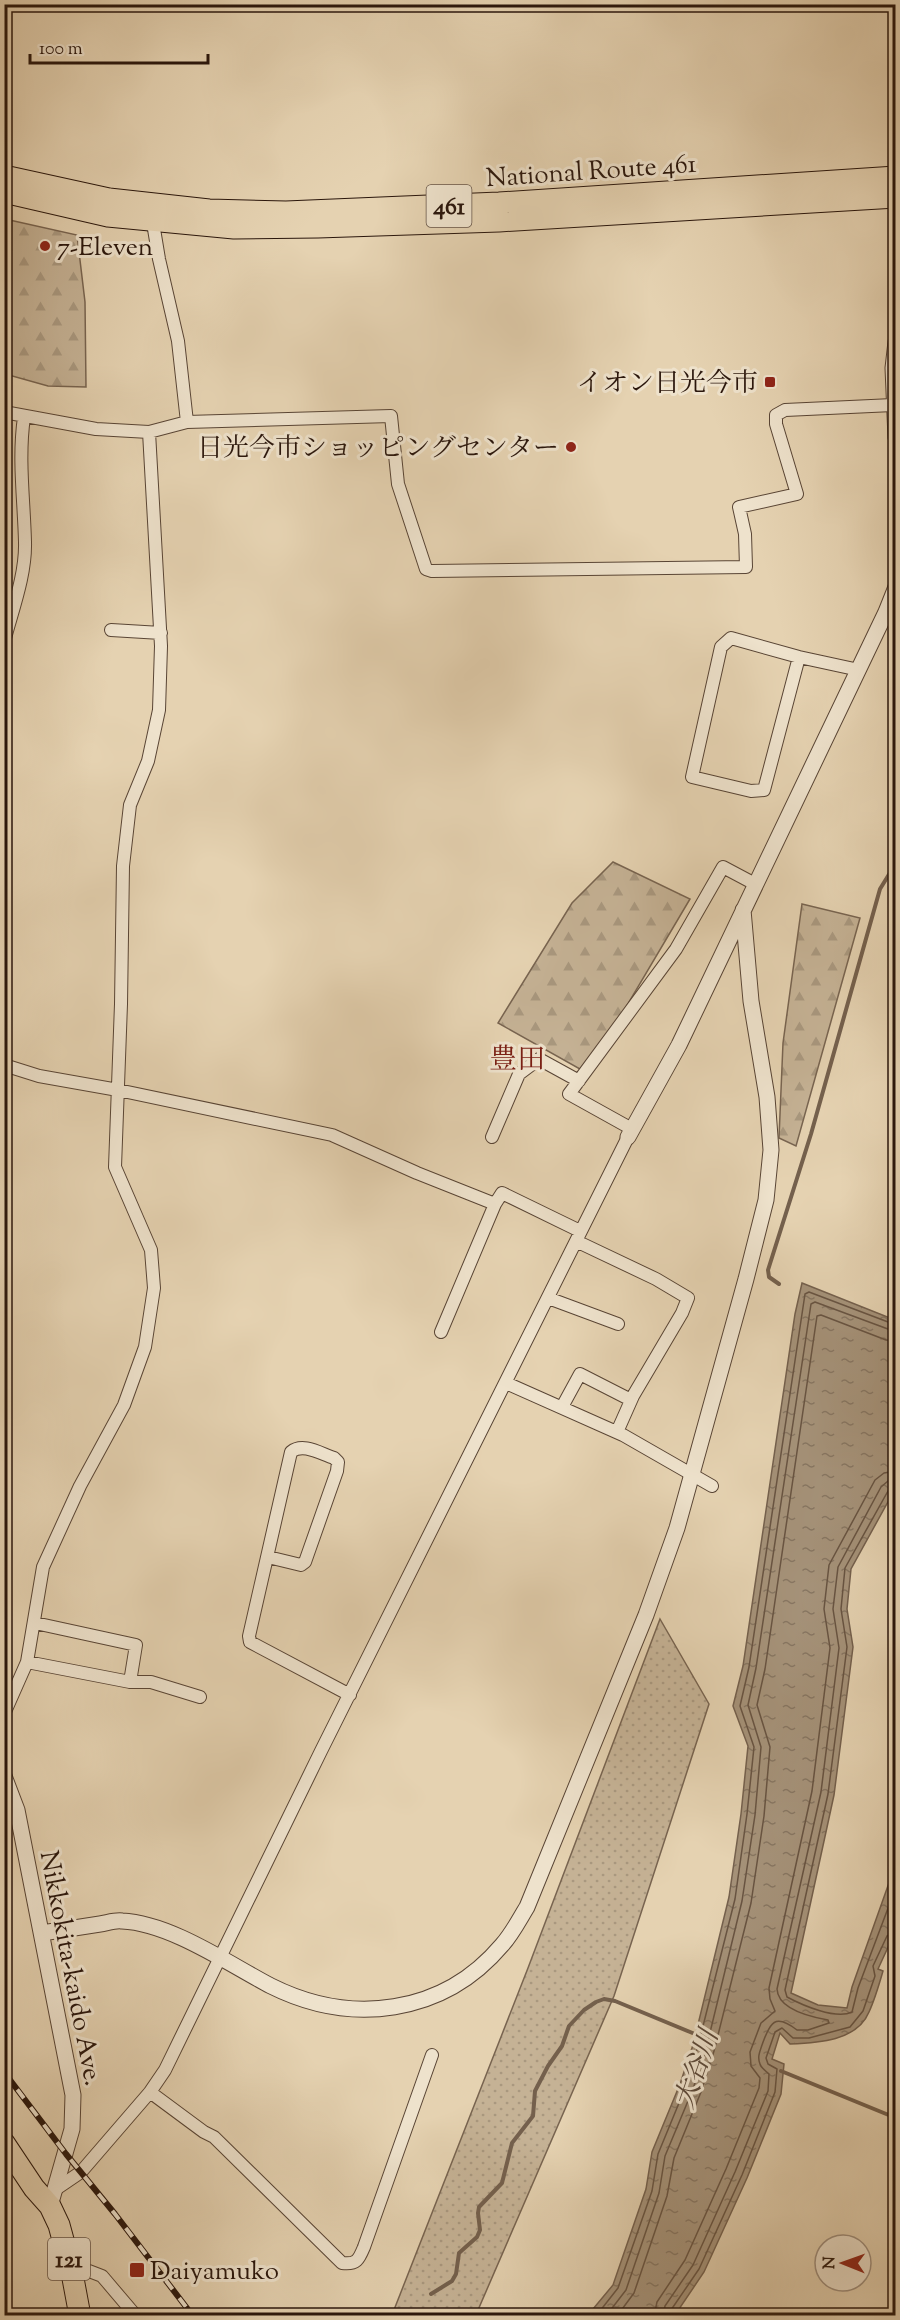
<svg xmlns="http://www.w3.org/2000/svg" width="900" height="2320" font-family="'Sorts Mill Goudy','Noto Serif JP',serif">
  <defs>
    <pattern id="forest-firs" width="22" height="20" patternUnits="userSpaceOnUse" patternTransform="scale(1.5)"><rect width="22" height="20" fill="#c5b295"/><path d="M5 1l3.5 6h-7zM16 11l3.5 6h-7z" fill="#a9987f"/></pattern>
    <pattern id="park-dots" width="8" height="8" patternUnits="userSpaceOnUse" patternTransform="scale(1.5)"><rect width="8" height="8" fill="#c5b295"/><path d="M2 2h.1M6 6h.1" fill="none" stroke="#a9987f" stroke-width="1.8" stroke-linecap="round"/></pattern>
    <pattern id="water-ripples" width="26" height="14" patternUnits="userSpaceOnUse" patternTransform="scale(1.5)"><rect width="26" height="14" fill="#a59279"/><path d="M2 4q2-2 4 0t4 0M15 11q2-2 4 0t4 0" fill="none" stroke="#877662"/></pattern>
  </defs>
  <rect width="100%" height="100%" fill="#e5d2b1"/>
  <filter id="stains"><feTurbulence type="fractalNoise" baseFrequency=".00333" numOctaves="4"/><feColorMatrix values="0 0 0 0 .2 0 0 0 0 .09 0 0 0 0 .02 0 0 0 .5 -.17"/></filter>
  <radialGradient id="worn" r=".72"><stop offset=".6" stop-color="#630" stop-opacity="0"/><stop offset="1" stop-color="#630" stop-opacity=".3"/></radialGradient>
  <path fill="url(#forest-firs)" stroke="#786450" stroke-width="1.5" d="M5,219l72,16 8,67 1,85 -38,-1 -43,-12z
    M613,862l77,37 -103,174 -89,-50 74,-120z
    M802,904l58,14 -64,228 -17,-8 4,-95z"/>
  <path fill="url(#park-dots)" stroke="#786450" stroke-width="1.5" d="M660,1619l49,85 -95,292 -136,314 -7,5h-79l136,-347z"/>
  <path fill="url(#water-ripples)" stroke="#74604d" stroke-width="1.5" d="M802,1283l93,37v169l-44,80 -4,40 6,38 -19,148 -43,198 27,12 29,3 5,-21 43,-121v66l-17,37 5,2c-4,14 -8,28 -14,41 -12,29 -51,31 -79,32l-10,-11 -8,26 12,5 -3,30 -34,84 -43,94 -29,43h-87l25,-30 33,-96 6,-37 28,-68 13,-39 36,-148 12,-83 7,-68 -15,-40 10,-40 52,-352z"/>
  <g fill="none" stroke-linecap="round" stroke-linejoin="round">
    <path stroke="#685442" stroke-width="1.5" d="M896,1487l-8,4 -43,77 -4,41 6,38 -19,147 -43,196 2,7c15,8 49,23 65,15l6,-24 38,-101
      M596,2316l22,-28 34,-97 6,-37 28,-68 12,-40 37,-147 12,-85 7,-67 -14,-41 9,-39 56,-373 4,-2 87,33
      M606,2316l20,-26 33,-97 6,-37 28,-67 13,-40 36,-148 13,-86 6,-68 -13,-42 8,-37 55,-364 4,-2 81,30
      M617,2316l17,-23 33,-97 7,-38 27,-66 13,-41 37,-148 13,-87 6,-69 -13,-42 8,-36 52,-353 4,-1 65,25 10,1
      M654,2316l3,-14 28,-42 41,-91 33,-81 1,-10 -9,-12 -1,-14 11,-29 14,-12 -5,-12 -1,-11 43,-197 18,-143 -6,-39 5,-44 46,-85 9,-7 12,-2
      M663,2316l2,-10 28,-41 42,-93 33,-81 1,-17c-3,-3 -8,-6 -9,-10 -3,-7 0,-13 2,-19 8,-23 13,-32 35,-15h11l21,-7 -1,-3c-17,-3 -50,-10 -51,-31l44,-197 18,-144 -6,-39 5,-42 43,-80 7,-6 8,-1
      M670,2316l1,-6 28,-41 43,-94 33,-83 2,-23 -9,-5 -2,-6 9,-26 7,-4 11,10h16l41,-11 13,-16 12,-35 -2,-10 14,-30 9,-5"/>
    <path stroke="#74604d" stroke-width="4" d="M779,1284l-10,-7 -1,-7 43,-136 69,-245 16,-26
      M781,2071l115,47
      M431,2294l21,-13 4,-7 3,-21 18,-16 3,-7 -2,-17 1,-6 23,-24 10,-40 21,-27 2,-25 13,-25 14,-20 7,-20 15,-16 12,-8 8,-3 11,2 80,33"/>
    <defs>
      <path id="minor" d="M152,217l7,42 19,82 9,81
        M4,412l92,17 53,3 38,-10 204,-6 7,68 28,85 6,2 314,-4 -1,-33 -6,-27 58,-13 -21,-70v-9l9,-5 108,-5
        M111,630l50,3
        M4,642c8,-31 22,-67 21,-100 -1,-42 -7,-83 -1,-125
        M799,657l-35,133 -13,1 -59,-14 29,-130 10,-9 68,19 60,13
        M4,1065l35,11 79,14 214,45 85,38 78,31 7,-11 78,38
        M632,1129l-63,-35 107,-145 47,-82 32,17
        M492,1137l27,-63 20,-15 40,22
        M576,1241l80,38 32,19 -6,15 -49,83 -16,36
        M548,1298l70,26
        M441,1332l54,-128
        M506,1383l117,52 89,51
        M562,1407l18,-33 51,26
        M268,1557l33,8 4,-3 32,-91 1,-9 -4,-4c-13,-4 -31,-16 -43,-6l-42,184 1,6 100,53
        M35,1623l101,22 -6,37
        M27,1662l103,20h21l49,15
        M4,1714l23,-52 16,-95 37,-81 44,-81 21,-58 9,-59 -3,-38 -36,-83 6,-163 2,-138 7,-61 18,-44 11,-51 2,-64 -12,-214
        M150,2092l54,40 10,5 128,126c15,2 17,-4 22,-16l68,-192
        M56,2189l25,-17 69,-80 15,-22 156,-319 307,-614
        M72,2273l17,-2 13,5 34,40"/>
      <path id="tertiary" d="M896,342l-3,26 3,70
        M628,1137l51,-92 207,-433 10,-25
        M4,1776l13,34 56,285 -1,34 -22,77
        M42,1933c19,-3 39,-6 58,-9 7,-1 15,-4 22,-3 48,2 107,43 149,65 80,40 172,29 231,-41 10,-11 17,-25 25,-38l119,-292 31,-87 69,-249 20,-79 5,-50 -4,-53 -16,-96 -8,-91"/>
      <path id="trunk" d="M4,176l105,23 100,11 77,2 213,-9 397,-26
        M4,192l104,24 126,12 84,-1 181,-6 397,-24
        M4,2143l30,45 16,18 9,19 13,48 8,43"/>
    </defs>
    <use href="#minor" stroke="#594535" stroke-width="14"/>
    <use href="#tertiary" stroke="#594535" stroke-width="17"/>
    <use href="#trunk" stroke="#2a160c" stroke-width="23"/>
    <use href="#minor" stroke="#eee2cc" stroke-width="12"/>
    <use href="#tertiary" stroke="#eee2cc" stroke-width="15"/>
    <use href="#trunk" stroke="#e5d2b1" stroke-width="21"/>
    <defs>
      <path id="rail" d="M4,2072l62,82 49,60 78,102"/>
    </defs>
    <use href="#rail" stroke="#2a160c" stroke-width="6"/>
    <use href="#rail" stroke="#eee2cc" stroke-width="4" stroke-dasharray="11" stroke-linecap="butt"/>
  </g>
  <g fill="#8f2418" stroke="#eee2cc" stroke-width="2">
    <circle cx="45" cy="246" r="6"/>
    <rect x="764" y="376" width="12" height="12" rx="3"/>
    <circle cx="571" cy="447" r="6"/>
    <rect x="129" y="2262" width="16" height="16" rx="3"/>
  </g>
  <g text-anchor="middle" stroke-width="6" stroke-linejoin="round" paint-order="stroke">
    <g fill="#eee2cc" stroke="#655346" stroke-width="1.5">
      <rect x="426.5" y="185" width="45" height="42" rx="4.5"/>
      <rect x="48" y="2238" width="42" height="42" rx="4.5"/>
    </g>
    <g font-size="24" font-weight="bold" fill="#2a160c">
      <text x="449" y="214">461</text>
      <text x="69" y="2267">121</text>
    </g>
    <g font-size="26" fill="#2a160c" stroke="#eee2cc">
      <text transform="translate(591 170) rotate(-4)" y="9">National Route 461</text>
      <text transform="translate(72 1968) rotate(79)" y="9">Nikkokita-kaido Ave.</text>
    </g>
    <g font-size="26" fill="#2a160c" stroke="#eee2cc" text-anchor="start">
      <text x="57" y="255">7-Eleven</text>
      <text x="758" y="391" text-anchor="end">イオン日光今市</text>
      <text x="559" y="456" text-anchor="end">日光今市ショッピングセンター</text>
      <text x="150" y="2279">Daiyamuko</text>
    </g>
    <g font-size="27" font-style="italic" fill="#5b4838" stroke="#eee2cc">
      <text transform="translate(696 2069) rotate(-71)" y="9">大谷川</text>
    </g>
    <g font-size="28" fill="#7a1f14" stroke="#eee2cc">
      <text x="517" y="1068">豊田</text>
    </g>
  </g>
  <rect width="900" height="2320" fill="none" stroke="#e5d2b1" stroke-width="24"/>
  <rect x="6" y="6" width="888" height="2308" fill="none" stroke="#2a160c" stroke-width="3"/>
  <rect x="12" y="12" width="876" height="2296" fill="none" stroke="#2a160c" stroke-width="1.5"/>
  <g transform="translate(843 2263) rotate(271)"><circle r="28" fill="#eee2cc" stroke="#a0907f" stroke-width="1.5"/>
  <path d="M0-4.5L10 22L0 15L-10 22Z" fill="#8f2418"/>
  <text y="-9" font-size="16" font-weight="bold" text-anchor="middle" fill="#2a160c">N</text>
  </g>
  <path d="M30 54v9h178v-9" fill="none" stroke="#2a160c" stroke-width="3"/>
  <text x="39" y="54" font-size="18" fill="#2a160c" stroke="#eee2cc" stroke-width="4.5" paint-order="stroke">100 m</text>
  <rect width="100%" height="100%" filter="url(#stains)"/>
  <rect width="100%" height="100%" fill="url(#worn)"/>
</svg>
